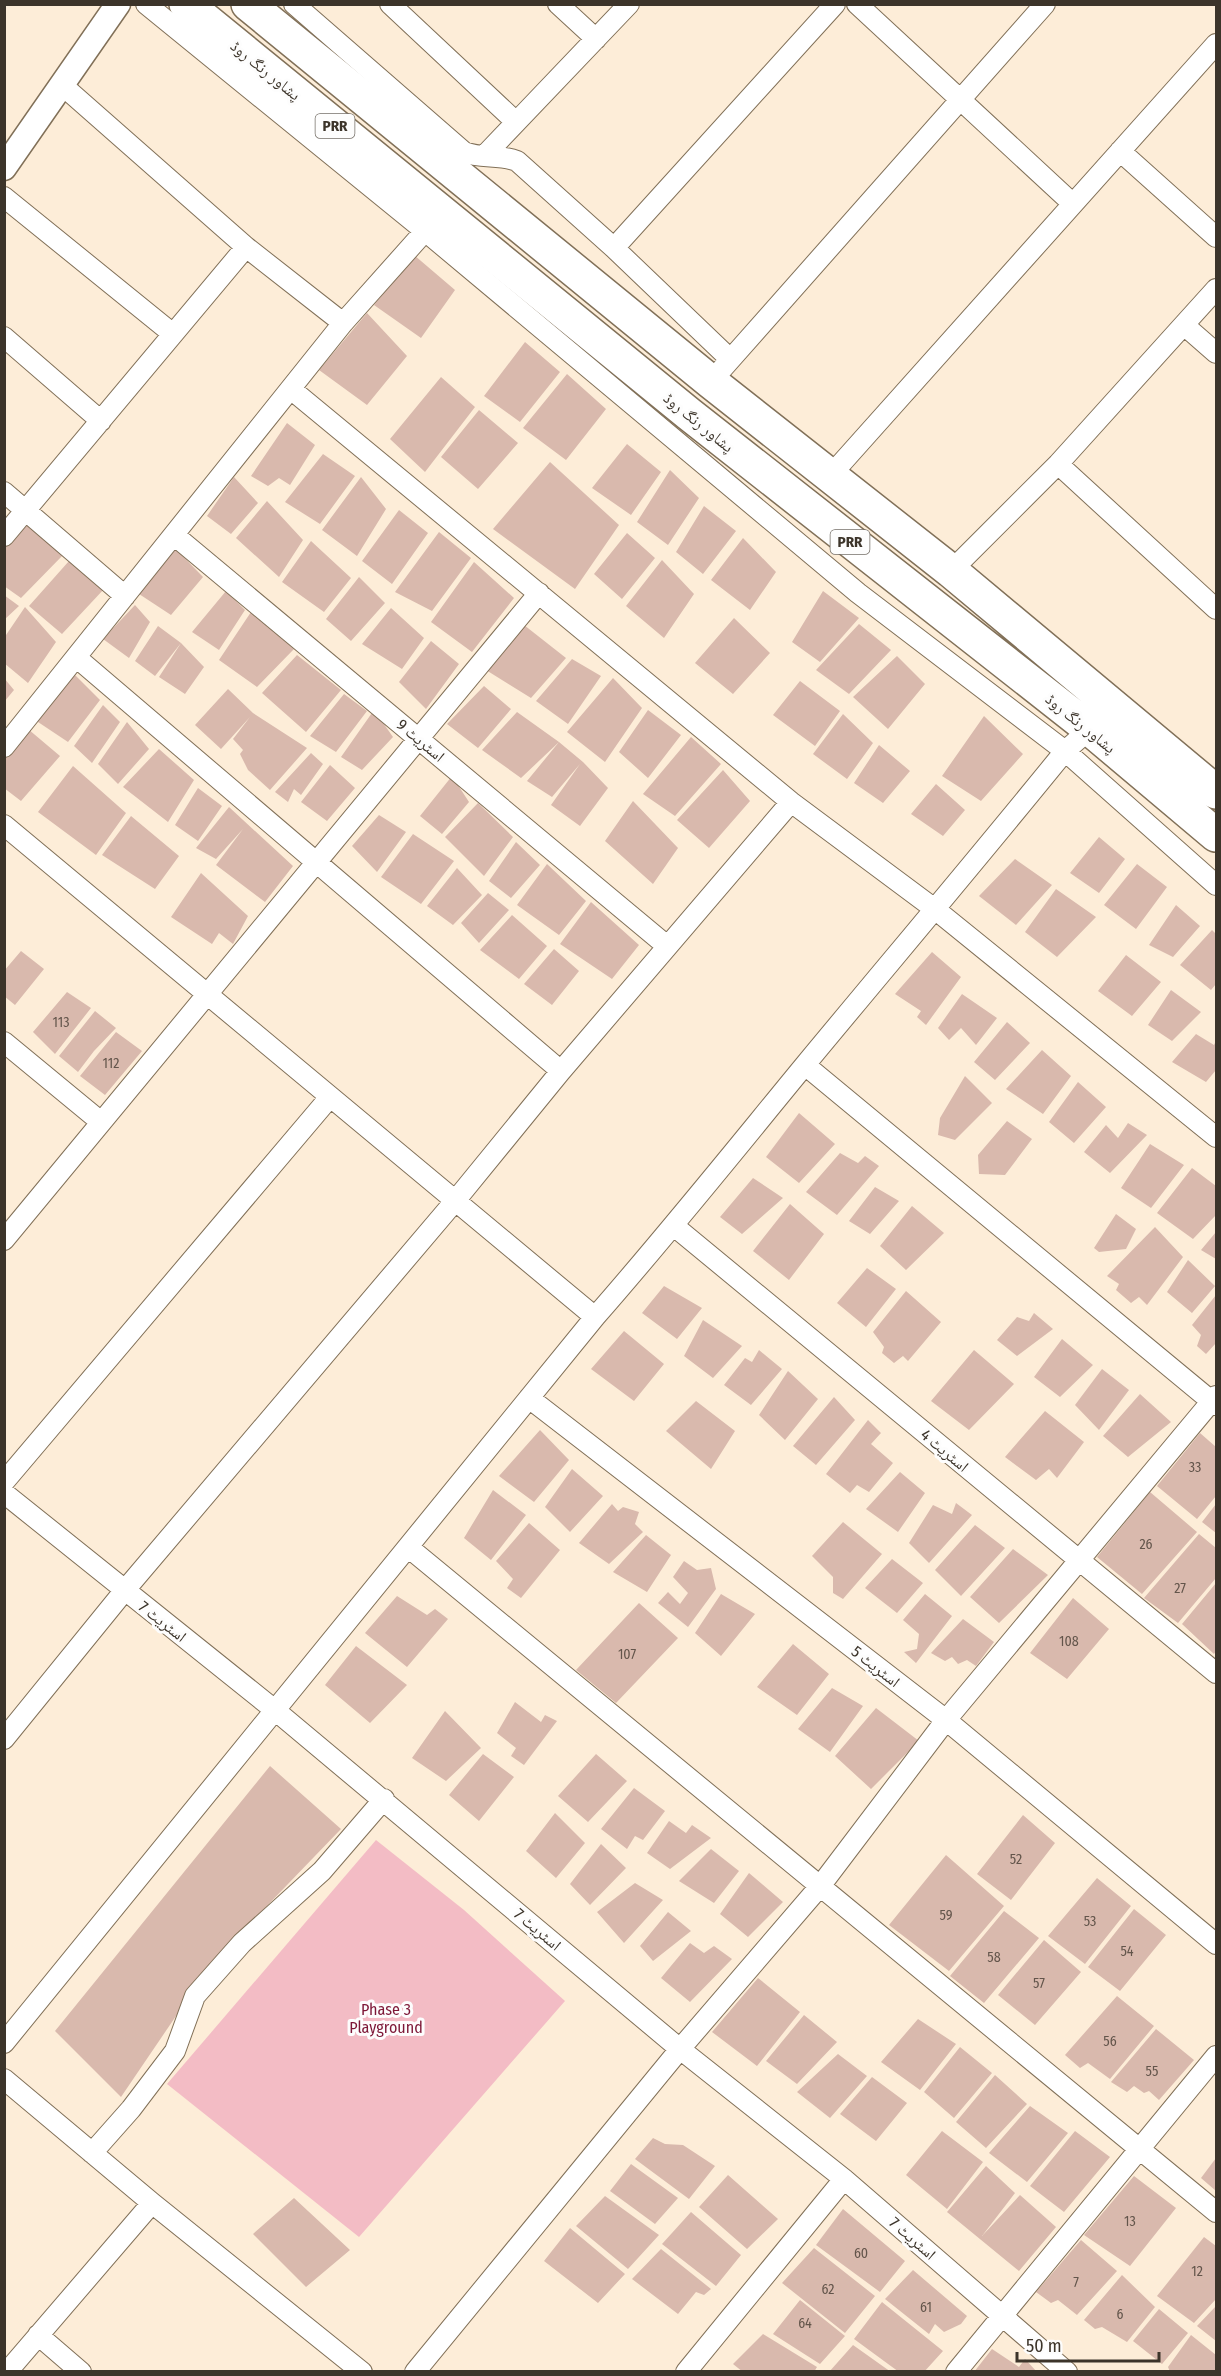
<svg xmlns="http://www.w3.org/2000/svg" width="1221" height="2376" font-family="'Fira Sans Condensed','Noto Naskh Arabic',sans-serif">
  <rect width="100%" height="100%" fill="#fdedd8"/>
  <path fill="#f3bcc5" d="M376,1840l88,70 101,91 -206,236 -192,-153z"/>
  <path fill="#d9b9ad" d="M414,255l41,35 -34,48 -47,-33z
    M367,313l40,43 -40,49 -48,-35z
    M525,342l35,30 -40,50 -36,-26z
    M567,374l39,35 -40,51 -43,-32z
    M441,377l34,30 -50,65 -35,-33z
    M479,410l39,33 -40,46 -37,-32z
    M287,423l28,22 -25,40 -11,-7 -11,8 -17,-10z
    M627,444l34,28 -30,43 -39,-27z
    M323,454l32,22 -35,48 -35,-22z
    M550,462l69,63 -44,64 -82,-60z
    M670,470l29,28 -31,47 -31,-23z
    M234,477l24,26 -27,31 -24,-18z
    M361,477l25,32 -29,47 -35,-26z
    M267,501l36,39 -24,37 -43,-39z
    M704,506l32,25 -33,43 -27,-22z
    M399,510l29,23 -36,51 -30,-23z
    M27,519l37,35 -43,44 -17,-12v-41z
    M439,532l32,26 -39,53 -37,-19z
    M627,533l28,25 -33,41 -28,-25z
    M743,538l33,34 -26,38 -39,-30z
    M311,541l40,37 -27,34 -42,-30z
    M175,548l28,29 -32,38 -35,-23z
    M662,560l32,34 -30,44 -38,-32z
    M69,561l35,28 -42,45 -33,-28z
    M474,562l40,36 -42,54 -41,-30z
    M359,577l26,26 -34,38 -25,-22z
    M226,591l19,19 -26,40 -27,-18z
    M823,591l36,27 -39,44 -28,-20z
    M4,595l15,11 -15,14z
    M135,605l15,17 -21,36 -26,-19z
    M25,607l31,35 -28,41 -24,-20v-25z
    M391,608l33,30 -22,31 -40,-25z
    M251,612l43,37 -37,38 -38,-27z
    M734,618l36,35 -37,41 -38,-31z
    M859,624l32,26 -42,44 -33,-24z
    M524,625l42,33 -35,40 -45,-28z
    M158,626l23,17 -26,33 -20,-15z
    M431,641l28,23 -33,45 -27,-27z
    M181,643l23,24 -19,27 -26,-17z
    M297,655l44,35 -35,42 -44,-39z
    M897,656l28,28 -37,45 -35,-32z
    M572,659l29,17 -33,48 -32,-23z
    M75,675l25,25 -32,42 -33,-22z
    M4,678l10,12 -10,12z
    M613,678l29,30 -37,54 -38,-30z
    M800,681l40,30 -25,35 -42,-31z
    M484,686l27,23 -33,39 -31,-24z
    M228,689l25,24 54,35 -37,42 -22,-20 -8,-16 3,-4 -10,-11 17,-22 -29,32 -26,-24z
    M344,694l23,17 -31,41 -26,-16z
    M103,705l17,17 -28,41 -18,-17z
    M374,710l19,27 -31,33 -21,-13z
    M648,710l33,25 -33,43 -29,-26z
    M517,712l42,30 24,20 25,26 -28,38 -29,-21 29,-41 -28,33 -25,-16 32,-39 -38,36 -39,-28z
    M843,714l30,29 -26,36 -34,-25z
    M984,716l39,38 -42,47 -39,-25z
    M127,722l22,27 -31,35 -20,-20z
    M28,729l32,27 -39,45 -17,-13v-30z
    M691,737l30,27 -46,52 -32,-22z
    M879,745l31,26 -27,32 -29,-20z
    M159,749l35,31 -26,42 -45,-35z
    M311,753l12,11 -22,31 -7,-6 -6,13 -13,-10z
    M330,765l25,23 -28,33 -26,-19z
    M73,766l53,47 -30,42 -58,-43z
    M723,770l27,31 -41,47 -32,-28z
    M452,776l17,26 -27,32 -22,-18z
    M936,784l29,26 -22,26 -32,-22z
    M198,788l24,18 -24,35 -23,-16z
    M633,801l45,47 -25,36 -48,-43z
    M478,803l35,34 -29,39 -39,-39z
    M229,807l64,59 -28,36 -49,-37 27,-36 -27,30 -20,-11z
    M379,815l27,17 -29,40 -25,-26z
    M131,816l48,40 -24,33 -53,-34z
    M413,834l41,27 -33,43 -40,-27z
    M1099,837l26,22 -26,34 -29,-20z
    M516,842l24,23 -29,33 -22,-17z
    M1015,859l37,26 -36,40 -37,-29z
    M547,864l39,37 -27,34 -42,-30z
    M1137,864l30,23 -31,42 -32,-24z
    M457,868l25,27 -29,30 -26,-19z
    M201,873l47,43 -15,28 -14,-11 -7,11 -41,-27z
    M1056,889l40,28 -39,40 -32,-25z
    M488,893l21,17 -30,33 -18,-20z
    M591,902l48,43 -27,34 -52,-35z
    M1176,905l24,21 -27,31 -24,-12z
    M512,915l35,31 -28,33 -39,-29z
    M1212,930l4,4v50l-5,6 -31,-25z
    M554,949l25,22 -27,34 -28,-21z
    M21,951l23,18 -29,36 -11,-9v-25z
    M932,952l29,25 -35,48 -9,-8 4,-6 -26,-17z
    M1126,955l35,27 -29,34 -34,-25z
    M1171,990l30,22 -29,29 -24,-16z
    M67,992l24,16 -36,46 -22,-22z
    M962,994l35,24 -21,27 -15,-17 -12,12 -11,-12z
    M95,1011l21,17 -22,23 -16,21 -19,-16z
    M1007,1022l23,21 -35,37 -21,-18z
    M116,1032l26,19 -37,44 -25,-19z
    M1196,1034l18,11 2,-4v29l-10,12 -34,-20z
    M1042,1050l29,26 -28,38 -37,-25z
    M965,1076l27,27 -37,37 -17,-5 2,-17z
    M1078,1082l28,25 -32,36 -25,-21z
    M799,1113l36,31 -36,39 -33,-26z
    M1007,1121l25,18 -27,36 -26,-1 -1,-19z
    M1128,1123l19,12 -37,38 -26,-21 22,-27 12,13z
    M1150,1144l34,21 -33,43 -30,-20z
    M840,1153l18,10 7,-7 14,10 -42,49 -31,-23z
    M1192,1168l24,18v29l-23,24 -36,-26z
    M753,1178l30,20 -41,36 -22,-17z
    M875,1187l24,14 -29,33 -21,-13z
    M790,1204l34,30 -35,46 -36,-29z
    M912,1206l32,27 -38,37 -26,-24z
    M1116,1214l20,15 -10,20 -27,3 -5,-4z
    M1155,1227l28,30 -36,48 -8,-8 -8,6 -15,-13 3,-6 -12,-8z
    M1216,1232v27l-15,-9z
    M1188,1260l27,26 -23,27 -25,-21z
    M867,1268l29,21 -30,38 -29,-24z
    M664,1286l38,22 -25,31 -35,-26z
    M906,1291l35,31 -33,39 -5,-5 -9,7 -12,-10 2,-6 -11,-15z
    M1216,1295v48l-10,11 -9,-8 4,-11 -9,-10z
    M1034,1313l19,16 -36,27 -20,-16 20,-23 12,4z
    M703,1320l39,26 -29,32 -29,-22z
    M624,1331l40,33 -30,37 -43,-32z
    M1062,1339l31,26 -33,32 -26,-20z
    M759,1350l23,19 -31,36 -27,-20 21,-27 7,4z
    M974,1350l40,34 -45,46 -38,-29z
    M1102,1369l27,21 -30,40 -24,-25z
    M788,1371l30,28 -33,41 -26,-25z
    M1140,1394l31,28 -43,35 -25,-21z
    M834,1397l21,23 -39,45 -23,-19z
    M696,1401l39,30 -24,38 -45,-38z
    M1045,1411l39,31 -27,36 -8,-9 -13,11 -31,-23z
    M868,1420l13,13 -10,11 22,19 -24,29 -12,-7 -7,8 -24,-19z
    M540,1430l29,30 -35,42 -35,-26z
    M1200,1433l16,14v49l-19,23 -40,-33z
    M572,1469l31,27 -33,36 -25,-25z
    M900,1472l25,21 -27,39 -32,-23z
    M493,1490l33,25 -35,45 -27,-22z
    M1150,1492l47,40 -55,62 -45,-37z
    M956,1503l16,12 -43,48 -20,-20 24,-38 19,9z
    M612,1504l6,7 5,-4 16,5 -4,12 8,8 -34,32 -30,-21z
    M1216,1504v29l-14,-11z
    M843,1522l39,32 -39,45 -10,-6v-16l-21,-21z
    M529,1523l31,27 -39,48 -14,-10 6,-9 -17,-18z
    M975,1525l30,23 -44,48 -26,-26z
    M1199,1534l17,14v30l-38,45 -34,-25z
    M646,1535l25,20 -24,37 -34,-20z
    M1013,1549l35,26 -49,48 -29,-26z
    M892,1559l31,24 -26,30 -32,-25z
    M684,1561l13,9 14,-2 5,21 -28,38 -30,-24 10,-11 12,12 8,-11 -15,-16z
    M1216,1583v68l-2,3 -32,-30z
    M721,1594l34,20 -34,42 -26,-23z
    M925,1594l27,22 -36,47 -12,-11 13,-3 2,-15 -16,-14z
    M397,1596l30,19 8,-6 13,10 -41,48 -42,-34z
    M1073,1598l36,31 -42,50 -37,-26z
    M639,1603l39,35 -62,65 -40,-33z
    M963,1619l31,23 -18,24 -9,-6 -9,4 -6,-7 -7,4 -14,-8z
    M793,1644l36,30 -32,41 -40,-28z
    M356,1646l51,39 -37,38 -45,-38z
    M832,1688l31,18 -33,46 -32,-23z
    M515,1702l26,20 4,-7 12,6 -33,44 -13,-9 5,-8 -19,-15z
    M876,1708l43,33 -48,48 -36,-33z
    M445,1711l36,37 -35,33 -34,-23z
    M483,1754l31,23 -35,44 -30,-26z
    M596,1754l31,27 -39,41 -30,-26z
    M270,1766l71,63 -129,134 -91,134 -66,-66z
    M634,1788l31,23 -22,29 -8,-4 -8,13 -26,-20z
    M555,1813l30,30 -29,35 -30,-27z
    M1023,1815l32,28 -44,57 -34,-26z
    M669,1821l17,12 6,-8 19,13 -41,31 -23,-16z
    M601,1844l25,24 -36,37 -20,-21z
    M711,1849l28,22 -25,32 -35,-22z
    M946,1855l58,51 -55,65 -60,-46z
    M749,1873l34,29 -35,35 -28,-23z
    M1097,1878l34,28 -46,58 -37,-28z
    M635,1883l28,17 -39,43 -27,-31z
    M1134,1909l32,26 -46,56 -32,-24z
    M1004,1911l35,27 -55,65 -34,-27z
    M668,1912l23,19 -38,30 -13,-15z
    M1044,1940l37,32 -46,53 -37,-30z
    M690,1943l14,10 10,-7 18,13 -42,43 -29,-24z
    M758,1978l42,34 -43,54 -45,-34z
    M1117,1996l37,30 -44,53 -22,-16 -8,5 -15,-13z
    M804,2015l33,27 -40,42 -31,-23z
    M918,2019l38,25 -36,46 -39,-28z
    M1156,2029l38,31 -35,40 -10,-9 -5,2 -10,-7 -7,6 -16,-10z
    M960,2047l32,26 -38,45 -30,-26z
    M838,2054l29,22 -37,42 -33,-26z
    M995,2075l32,29 -41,44 -30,-26z
    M872,2077l35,26 -31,38 -36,-27z
    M1030,2106l38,27 -41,49 -38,-29z
    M942,2131l41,31 -36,47 -41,-34z
    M1075,2131l35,26 -46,55 -34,-26z
    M653,2138l12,6 18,1 32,21 -26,33 -54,-40z
    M1216,2158v33l-15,-13z
    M631,2164l47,34 -23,26 -45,-33z
    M986,2166l29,27 -33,43 38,-41 36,32 -37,44 -72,-59z
    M728,2175l50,44 -31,30 -48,-42z
    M1134,2176l42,32 -46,58 -46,-31z
    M605,2196l54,39 -31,34 -52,-43z
    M294,2198l56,52 -44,37 -53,-53z
    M843,2209l62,52 -25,31 -64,-47z
    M691,2212l50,43 -25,31 -54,-42z
    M570,2228l55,46 -27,29 -54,-42z
    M1204,2237l12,9v53l-22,24 -37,-27z
    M1081,2240l36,31 -40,44 -19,-15 -7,3 -15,-11z
    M814,2248l61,48 -30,37 -63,-50z
    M661,2249l50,40 -7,6 -8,-3 -18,22 -46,-35z
    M913,2270l54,46 -6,8 -17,8 -9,-8 -6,10 -44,-35z
    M1122,2275l33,32 -28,35 -25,-15 -7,2 -11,-9z
    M800,2300l45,36 -25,28 -47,-30z
    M882,2302l61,49 -19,21h-25l-45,-33z
    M1216,2306v35l-19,-15z
    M1159,2309l29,24 -26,31 -29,-23z
    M763,2334l54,33 -3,5h-71l-10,-8z
    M1191,2335l25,20v17h-46l-2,-5z
    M853,2345l38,27h-62z
    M992,2349l27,18 6,-8 12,13h-63z"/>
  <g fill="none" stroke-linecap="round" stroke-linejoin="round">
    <defs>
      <path id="minor" d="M146,4l279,227 433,362 207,158 151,134
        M294,4l170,148c17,7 35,2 53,9l97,87 116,111
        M390,4l126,118
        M558,4l38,35
        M857,4l216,200
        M62,85l184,162 97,76
        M1120,151l96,86
        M484,156l145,-152
        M4,197l169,137
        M614,248l221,-244
        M1184,325l32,28
        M4,337l97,84
        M722,369l323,-365
        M292,390l499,412 145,108 280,227
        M1058,464l158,145
        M830,476l386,-432
        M4,492l121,104
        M174,535l493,411
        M4,536l242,-289
        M951,571l107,-107 158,-175
        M77,658l484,413
        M4,747l339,-424 82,-92
        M4,825l591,492
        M4,1042l97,80
        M805,1065l411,340
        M674,1226l542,447
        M4,1240l535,-647
        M529,1398l417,322 270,224
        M4,1482l326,-385
        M4,1493l272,218 404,338 164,130 223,193
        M408,1547l808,665
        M4,1739l121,-149 330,-389 106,-130 230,-269
        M4,2043l591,-726c72,-82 140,-167 209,-251 87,-105 175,-209 261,-315l25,-22
        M4,2079l148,124 210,169
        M92,2153l39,-44 44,-58 20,-55 47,-53 80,-72 62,-72
        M38,2335l43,37
        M7,2372l145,-169
        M415,2372l265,-323 141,-164 125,-165 270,-324
        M686,2372l158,-193
        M956,2372l260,-316"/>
      <path id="tertiary" d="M4,168l114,-164"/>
      <path id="trunk" d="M186,4l503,410 401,315 126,106
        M248,4l463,378 240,189 265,221"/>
    </defs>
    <use href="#minor" stroke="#817058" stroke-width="22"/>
    <use href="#tertiary" stroke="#817058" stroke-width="27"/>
    <use href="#trunk" stroke="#817058" stroke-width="36"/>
    <use href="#minor" stroke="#fff" stroke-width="20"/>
    <use href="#tertiary" stroke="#fff" stroke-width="24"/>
    <use href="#trunk" stroke="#fff" stroke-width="33"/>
  </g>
  <g text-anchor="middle" stroke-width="6" stroke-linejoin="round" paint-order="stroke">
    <g font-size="14" fill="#63554b">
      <text x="61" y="1027">113</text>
      <text x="111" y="1068">112</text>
      <text x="1195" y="1472">33</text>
      <text x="1146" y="1549">26</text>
      <text x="1180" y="1593">27</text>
      <text x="1069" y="1646">108</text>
      <text x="627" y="1659">107</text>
      <text x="1016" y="1864">52</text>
      <text x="946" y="1920">59</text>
      <text x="1090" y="1926">53</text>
      <text x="1127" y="1956">54</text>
      <text x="994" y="1962">58</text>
      <text x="1039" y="1988">57</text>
      <text x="1110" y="2046">56</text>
      <text x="1152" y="2076">55</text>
      <text x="1130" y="2226">13</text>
      <text x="861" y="2258">60</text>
      <text x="1197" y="2276">12</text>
      <text x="1076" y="2287">7</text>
      <text x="828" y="2294">62</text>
      <text x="926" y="2312">61</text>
      <text x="1120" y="2319">6</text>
      <text x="805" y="2328">64</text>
    </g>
    <g fill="#fdfdfd" stroke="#767069" stroke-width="1.5">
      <rect x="315.5" y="114" width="39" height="24" rx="4.5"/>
      <rect x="830.5" y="530" width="39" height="24" rx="4.5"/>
    </g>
    <g font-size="15" font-weight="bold" fill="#3c342a">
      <text x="335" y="131">PRR</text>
      <text x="850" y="547">PRR</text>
    </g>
    <g font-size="16" fill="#3c342a" stroke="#fdfdfd">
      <text transform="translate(266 70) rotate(39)" y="6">پشاور رنگ روڈ</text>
      <text transform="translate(699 422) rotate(39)" y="6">پشاور رنگ روڈ</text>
      <text transform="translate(1081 723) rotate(39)" y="6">پشاور رنگ روڈ</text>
      <text transform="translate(421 740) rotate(40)" y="6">اسٹریٹ 9</text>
      <text transform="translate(945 1450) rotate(40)" y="6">اسٹریٹ 4</text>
      <text transform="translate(163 1621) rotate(38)" y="6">اسٹریٹ 7</text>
      <text transform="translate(876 1666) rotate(38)" y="6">اسٹریٹ 5</text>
      <text transform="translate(538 1929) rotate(40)" y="6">اسٹریٹ 7</text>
      <text transform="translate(913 2238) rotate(41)" y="6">اسٹریٹ 7</text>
    </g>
    <g font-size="16" fill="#7d1737" stroke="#fdfdfd">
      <text x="386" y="2015">Phase 3<tspan x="386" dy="18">Playground</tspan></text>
    </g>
  </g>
  <rect width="1221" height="2376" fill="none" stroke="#3c342a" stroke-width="12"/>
  <path d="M1017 2352v9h142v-9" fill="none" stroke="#3c342a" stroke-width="3"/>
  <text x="1026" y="2352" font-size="18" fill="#3c342a" stroke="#fdfdfd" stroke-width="4.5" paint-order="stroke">50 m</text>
</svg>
